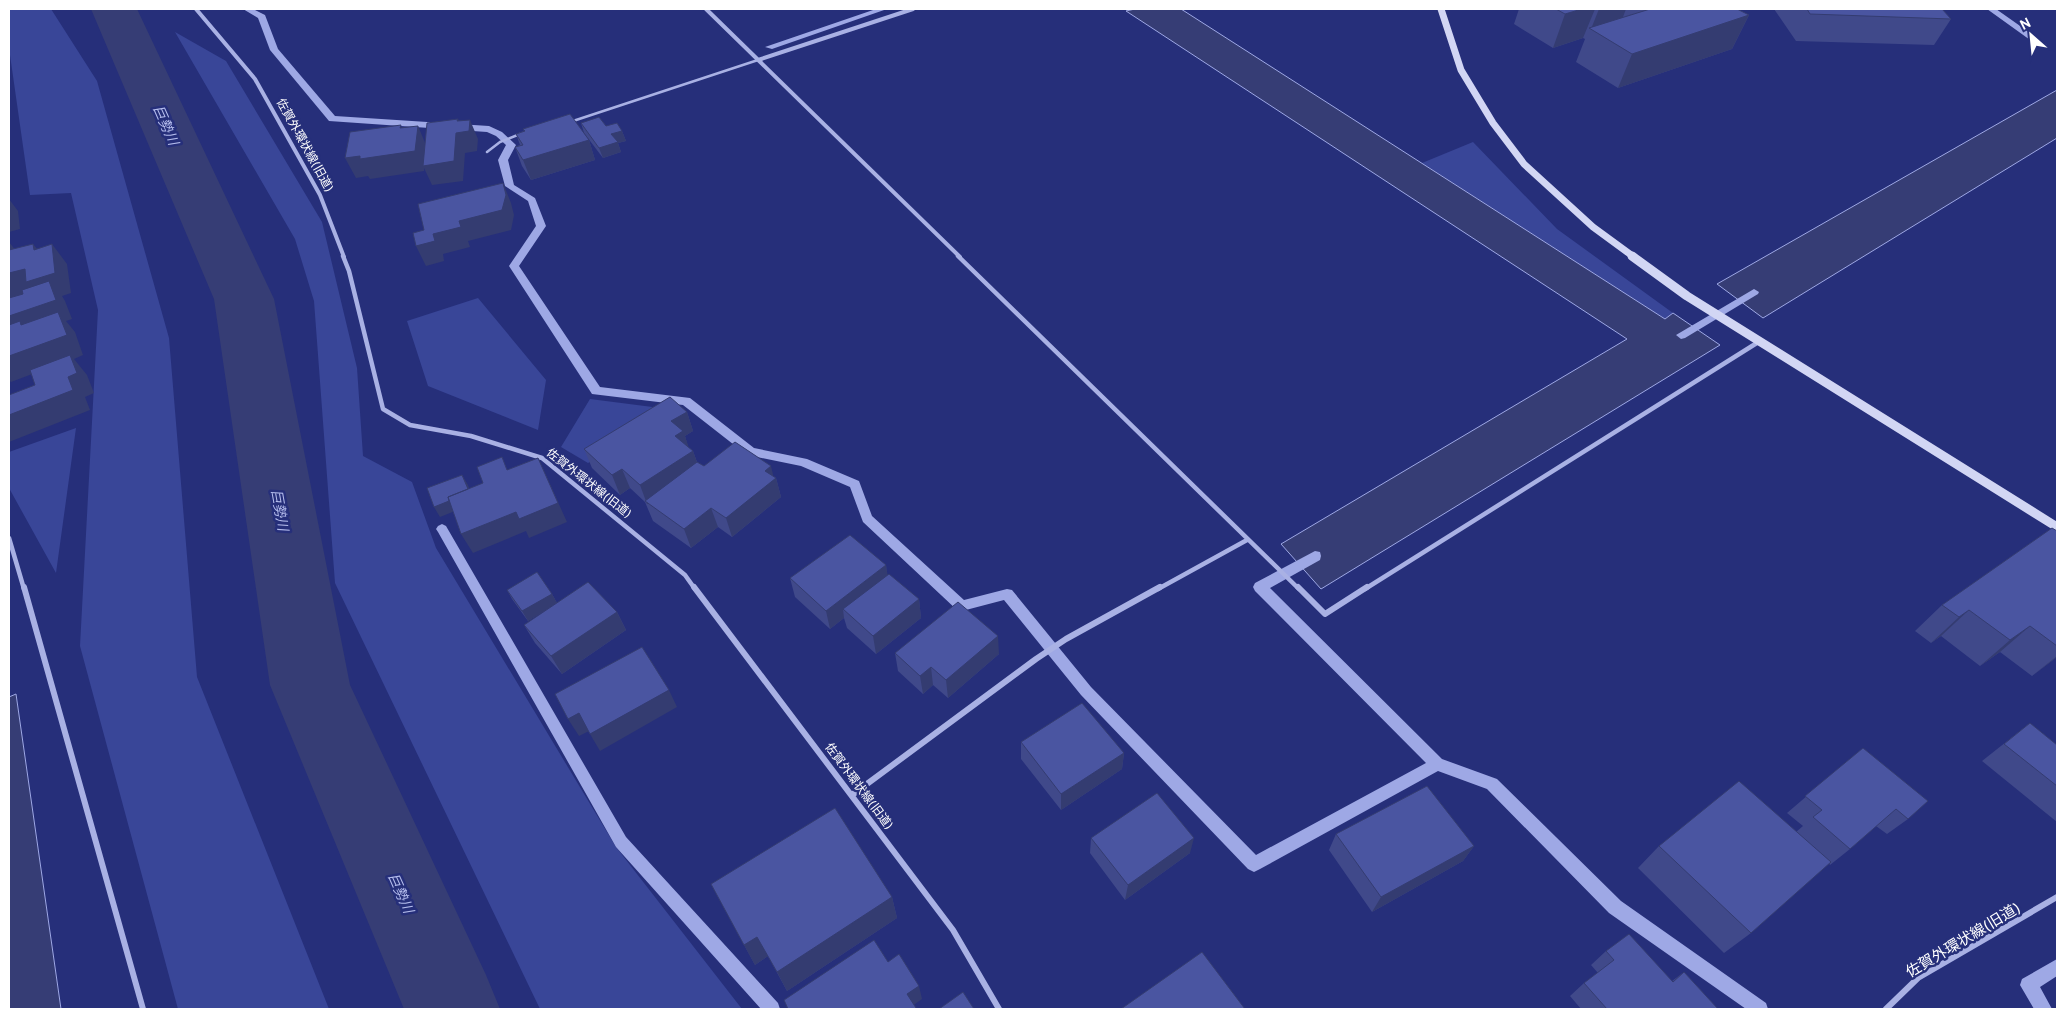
<svg xmlns="http://www.w3.org/2000/svg" width="2066" height="1018" font-family="Overpass,'Noto Sans JP',sans-serif">
  <rect width="100%" height="100%" fill="#262f7a"/>
  <path fill="#394698" d="M9,9h42l46,72 72,257 28,339 132,332h-151l-98,-363 18,-336 -27,-117 -41,2 -21,-147z
    M175,32l51,29 96,161 35,146 6,88 49,26 24,66 180,299 126,162h-202l-205,-426 -21,-282 -19,-62z
    M1473,142l84,87 116,84 -8,6 -243,-156z
    M478,298l68,82 -8,50 -110,-44 -21,-65z
    M590,399l86,11 -88,53 -27,-16z
    M76,428l-20,145 -47,-85v-36z"/>
  <path fill="#363d75" stroke="#9ea8e5" d="M1135,9h46l484,310 8,-6 47,32 -399,244 -40,-45 346,-205 -501,-328z
    M2057,90v48l-294,180 -46,-34z
    M16,694l45,315h-52v-312z"/>
  <g fill="none" stroke-linecap="round" stroke-linejoin="round">
    <path fill="#9ea8e5" fill-rule="evenodd" d="M243,9h10l12,6 13,34 57,67 154,10 13,6 14,13 -8,15 6,25 21,13 11,28 -27,40 81,121 90,11 64,50 53,11 52,22 13,35 92,84 43,-11 5,1 79,97 165,168 170,-92 -171,-172 -2,-4 2,-4 60,-32 5,1 1,4 -1,4 -50,28 172,171 55,20 124,122 145,102 2,6h-22l-137,-96 -122,-124 -49,-18 -178,98 -6,3 -6,-3 -167,-174 -77,-95 -42,11 -5,-1 -94,-88 -13,-35 -49,-21 -54,-11 -64,-50 -91,-11 -83,-128 27,-40 -8,-25 -23,-15 -7,-26 8,-15 -10,-9 -9,-4 -158,-11 -59,-71 -12,-32z
      M876,9h11l-115,40 -7,-2z
      M1987,9h9l51,36 -7,2z
      M1754,289l5,3 -1,2 -73,44 -4,1 -5,-4z
      M442,524l4,2 180,311 152,166 2,6h-19l-145,-162 -178,-315 -2,-3 2,-3z
      M2057,959v17l-17,11 12,22h-18l-14,-24 2,-6z"/>
    <path fill="#363d75" fill-rule="evenodd" d="M91,9h46l137,290 76,386 136,290 14,34h-96l-134,-324 -56,-386z"/>
    <path stroke="#a9b1e4" stroke-width="2.5" d="M570,122l188,-62
      M487,152l13,-10 20,-8"/>
    <path stroke="#a9b1e4" stroke-width="4" d="M196,9l59,70 65,116 24,62
      M706,9l254,248
      M758,60l155,-51"/>
    <path stroke="#a9b1e4" stroke-width="4.5" d="M343,256l6,15 34,138 27,16 61,11 71,22 143,117 10,14
      M958,256l341,333
      M9,538l15,51
      M1158,589l89,-49
      M1365,589l395,-248"/>
    <path stroke="#a9b1e4" stroke-width="6" d="M24,587l119,422
      M694,587l259,343 46,79
      M1298,587l27,27 42,-27
      M852,795l184,-136 30,-20 94,-52
      M1886,1009l32,-31 139,-81"/>
    <path stroke="#d2d6f4" stroke-width="7" d="M1441,9l20,61 32,53 31,41 69,63 41,30"/>
    <path stroke="#d2d6f4" stroke-width="9" d="M1632,256l55,40 370,231"/>
  </g>
  <path fill="#40498a" d="M1519,9h218l12,6 -17,34 -114,39 -42,-26 9,-23 -2,-1 -30,10 -39,-24z
    M1774,9h168l9,10 -17,26 -138,-4z
    M581,123l25,3 16,5 4,10 -8,2 3,9 -18,6 -19,-25z
    M523,129l66,11 6,20 -64,20 -9,-14 -7,-19 5,-2 -4,-11 8,-3z
    M687,412l6,19 -8,5 3,11 5,4 4,11 7,4 70,11 2,1 5,19 -49,40 -14,-10 -27,21 -38,-27 -8,-19 -15,-14 -10,7 -28,-27 -8,-19z
    M2057,531v126l-25,19 -32,-24 -20,14 -39,-30 -10,7 -16,-12 27,-26z
    M886,565l1,10 32,24 2,19 -45,36 -29,-26 -3,-10 -14,11 -35,-32 -5,-19z
    M507,590l45,4 5,9 60,9 9,18 -64,44 -27,-31 -11,-18 28,-19 -24,15 -16,-22z
    M895,653l104,1 -51,44 -15,-13 -10,9 -25,-23z
    M2030,723l27,22v77l-75,-61z
    M1021,742l103,11 -2,16 -61,41 -40,-51z
    M1863,748l45,71 -21,15 -11,-8 -26,23 -20,16 -1,-2 -78,70 -27,20 -86,-85 21,-22 137,-14 7,-6 -16,-13z
    M1336,834l138,12 -11,15 -91,51 -43,-62z
    M1091,838l99,15 -65,47 -35,-47z
    M711,884l181,13 5,21 -110,73 -19,-35 -13,9z
    M1606,951l66,30 12,-9 34,37h-137l-11,-13 14,-13 14,-10 -7,-8z"/>
  <path fill="#343c71" d="M1582,9h13l-12,29 -30,10 12,-34z
    M1599,9h27l-8,21 -27,-1z
    M1749,15l-17,34 -114,39 14,-34z
    M458,119l5,13 7,-12 8,19 -1,12 -12,2 -2,28 -31,4 -8,-17v3l-54,8 -2,-3 -12,2 -11,-20 73,-32 8,19 31,-24z
    M622,131l4,10 -8,2 3,9 -18,6 -4,-10 12,-14z
    M589,140l6,20 -64,20 -8,-20z
    M503,183l8,20 3,12 -3,15 -43,11 2,6 -27,7 1,7 -18,5 -10,-20 17,-12 26,-13z
    M9,199l9,12 2,18 -11,3z
    M9,242l12,15 31,-13 15,20 4,29 -9,3 3,5 7,18 -6,2 9,11 8,23 -9,4 13,16 7,18 -9,4 5,13 -81,32v-27l59,-38 4,-18 -61,23 -2,-2z
    M33,244l16,19 -15,-13z
    M687,412l6,19 -8,5 5,15 -8,4 -11,-34z
    M693,451l7,20 -53,33 -7,-19z
    M538,458l29,64 -38,16 -3,-7 -53,22 -12,-19z
    M771,466l3,13 2,-1 5,19 -49,40 -6,-19 39,-47z
    M622,469l8,19 -10,7 -8,-20z
    M462,475l6,10 7,18 -35,14 -6,-10z
    M711,508l7,19 -27,21 -7,-19z
    M886,565l3,19 -46,25 1,9 -14,11 -4,-18z
    M552,594l5,9 -29,18 -6,-10z
    M919,599l2,19 -45,36 -3,-18z
    M1969,610l-28,26 -10,7 28,-26z
    M617,612l9,18 -64,44 -11,-18z
    M2030,626l-30,26 -20,14 30,-26z
    M998,636l1,18 -51,44 -2,-18z
    M2057,656v1l-25,19z
    M931,667l2,18 -10,9 -3,-18z
    M669,690l8,17 -77,44 -10,-17z
    M579,713l10,18 -10,5 -11,-17z
    M1124,753l-2,16 -61,41v-16z
    M1194,838l-4,15 -65,47 3,-15z
    M1474,846l-11,15 -91,51 9,-15z
    M892,897l5,21 -110,73 -10,-19z
    M757,937l11,19 -13,9 -11,-20z
    M919,986l3,13 -11,8 -4,-13z"/>
  <path fill="#4a55a1" stroke="#343c71" d="M1556,9h26l-17,5z
    M1650,9h87l12,6 -117,39 -43,-26z
    M1807,9h135l9,10 -141,-5z
    M570,114l19,26 -66,20 -8,-13 8,-2 -7,-11 9,-3 -2,-2z
    M599,117l7,9 11,-3 5,8 -11,3 7,8 -19,6 -18,-25z
    M458,119l-1,2 13,-1 -1,11 -13,2 -2,28 -31,5 4,-43z
    M401,125l-1,3 18,-2 -3,25 -55,8v-3l-15,2 5,-26z
    M503,183l3,12 -4,15 -43,11 2,6 -28,7 2,7 -19,5 -3,-13 11,-3 -6,-26z
    M33,244l1,6 18,-6 3,29 -29,9 -1,-13 -16,4v-23z
    M49,281l7,19 -47,16v-18l14,-4 -1,-4z
    M58,312l9,23 -58,21v-31l11,-4 1,4z
    M70,355l7,18 -9,4 5,13 -64,25v-20l26,-10 -5,-15z
    M670,397l17,15 -16,9 12,10 -8,5 18,15 -53,34 -18,-16 -10,6 -28,-26z
    M735,442l36,24 -6,5 11,7 -50,40 -15,-10 -27,21 -39,-28 52,-39 7,4z
    M502,457l5,13 31,-12 20,45 -39,16 -3,-7 -55,22 -13,-37 35,-14 -6,-16z
    M462,475l6,14 -20,8 1,4 -15,6 -7,-19z
    M2052,528l5,3v115l-27,-20 -20,14 -41,-30 -10,7 -17,-12z
    M850,535l36,30 -60,46 -36,-33z
    M537,572l15,22 -30,17 -15,-21z
    M889,574l30,25 -46,37 -30,-27z
    M588,582l29,30 -66,44 -27,-31z
    M958,602l40,34 -52,44 -15,-13 -11,9 -25,-23z
    M642,647l27,43 -79,44 -11,-21 -11,6 -13,-25z
    M1082,703l42,50 -63,41 -40,-52z
    M2030,723l27,22v41l-53,-42z
    M1863,748l65,53 -20,18 -12,-10 -46,40 -37,-32 9,-7 -17,-14z
    M1739,781l92,81 -80,71 -92,-87z
    M1427,786l47,60 -93,51 -45,-63z
    M1157,793l37,45 -66,47 -37,-47z
    M835,808l57,89 -115,75 -20,-35 -13,8 -33,-61z
    M1629,934l44,48 11,-10 34,37h-111l-23,-26 30,-23 -8,-9z
    M874,940l14,22 11,-8 20,32 -12,8 9,14 -2,1h-126l-4,-9z
    M1202,952l43,57h-124z
    M963,992l11,17h-35z"/>
  <g text-anchor="middle" stroke-width="5" stroke-linejoin="round" paint-order="stroke">
    <g font-size="12" fill="#fff" stroke="#262f7a">
      <text transform="translate(305 145) rotate(61)" y="4">佐賀外環状線(旧道)</text>
      <text transform="translate(589 483) rotate(38)" y="4">佐賀外環状線(旧道)</text>
      <text transform="translate(859 786) rotate(53)" y="4">佐賀外環状線(旧道)</text>
    </g>
    <g font-size="14" font-style="italic" fill="#b4bcec" stroke="#262f7a">
      <text transform="translate(166 125) rotate(66)" y="5">巨勢川</text>
      <text transform="translate(280 510) rotate(80)" y="5">巨勢川</text>
      <text transform="translate(401 893) rotate(66)" y="5">巨勢川</text>
    </g>
    <g font-size="15" fill="#fff" stroke="#262f7a">
      <text transform="translate(1963 940) rotate(-31)" y="5">佐賀外環状線(旧道)</text>
    </g>
  </g>
  <rect width="2066" height="1018" fill="none" stroke="#ffffff" stroke-width="20"/>
  <g transform="translate(2031 35) rotate(333)" stroke="#262f7a" stroke-width="4" paint-order="stroke">
  <path d="M0-4L9 19L0 12L-9 19Z" fill="#ffffff"/>
  <text y="-8" font-size="14" font-weight="bold" text-anchor="middle" fill="#ffffff">N</text>
  </g>
</svg>
